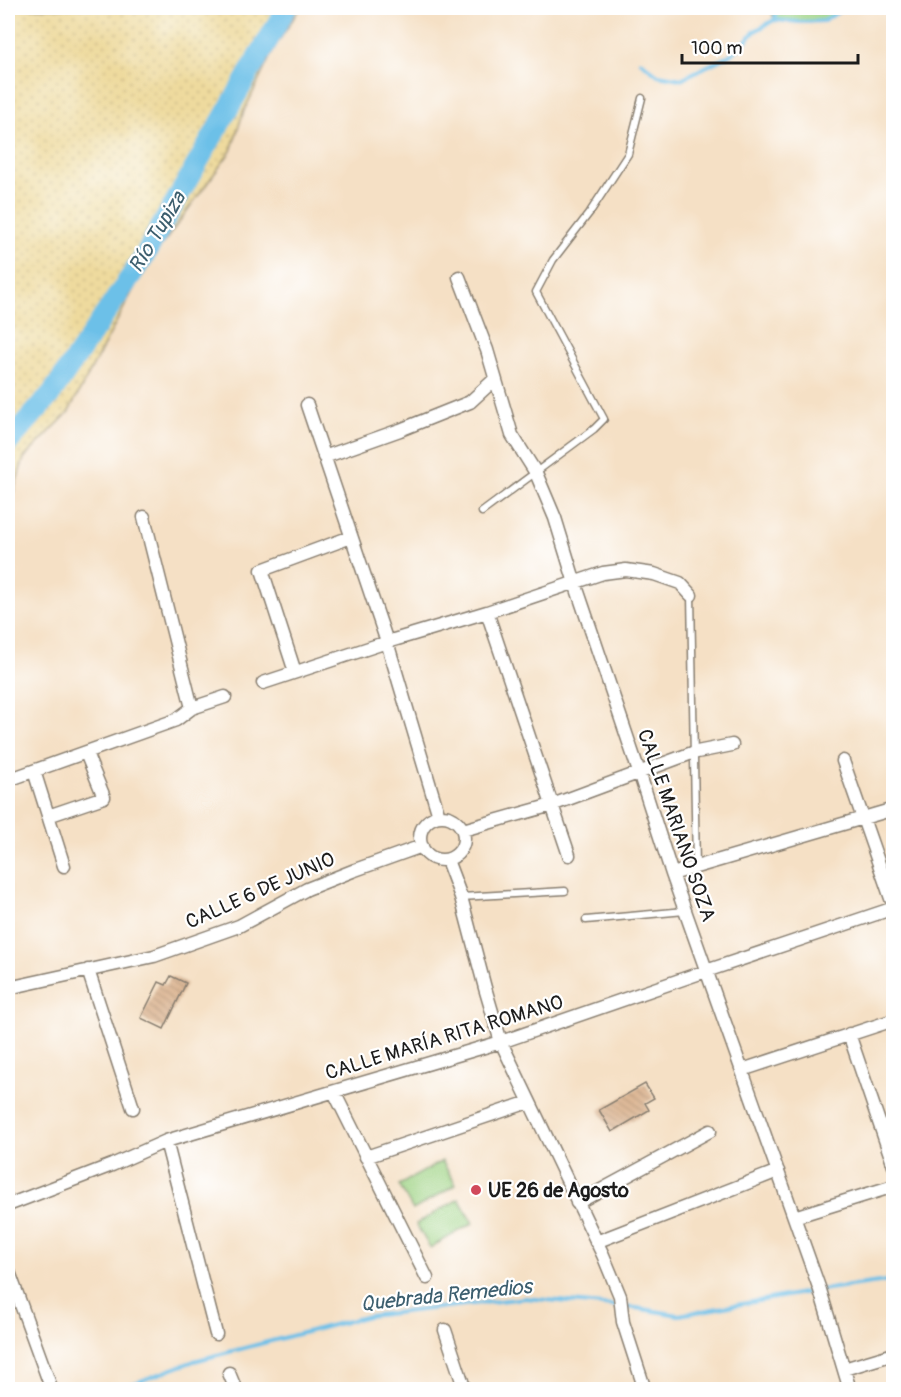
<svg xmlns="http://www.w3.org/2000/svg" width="901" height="1397" font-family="Pangolin,sans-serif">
  <defs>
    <pattern id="sand-dots" width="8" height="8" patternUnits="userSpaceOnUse" patternTransform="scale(1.5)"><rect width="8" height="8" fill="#eeda9e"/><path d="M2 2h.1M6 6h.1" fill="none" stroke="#ccba88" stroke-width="1.8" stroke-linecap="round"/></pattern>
    <pattern id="building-back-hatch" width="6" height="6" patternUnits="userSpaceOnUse" patternTransform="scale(1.5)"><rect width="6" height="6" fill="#ddb896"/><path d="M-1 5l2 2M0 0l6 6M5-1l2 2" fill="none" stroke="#bd9e81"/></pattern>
  </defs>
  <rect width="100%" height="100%" fill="#fff"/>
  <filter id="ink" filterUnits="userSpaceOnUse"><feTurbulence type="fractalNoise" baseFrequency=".0167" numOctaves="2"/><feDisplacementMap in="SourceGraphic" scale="12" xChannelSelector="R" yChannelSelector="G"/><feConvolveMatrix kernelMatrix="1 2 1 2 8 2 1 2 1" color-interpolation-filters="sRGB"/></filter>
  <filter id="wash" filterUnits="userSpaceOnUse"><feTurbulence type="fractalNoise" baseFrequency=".008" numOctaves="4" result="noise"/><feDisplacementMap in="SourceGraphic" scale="24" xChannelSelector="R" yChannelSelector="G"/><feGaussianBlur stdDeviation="1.35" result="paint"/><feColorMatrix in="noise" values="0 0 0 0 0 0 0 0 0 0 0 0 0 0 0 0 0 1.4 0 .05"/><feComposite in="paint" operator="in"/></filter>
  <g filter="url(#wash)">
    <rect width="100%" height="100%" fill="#f5e0c5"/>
    <path fill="#9fd384" stroke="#5e7850" stroke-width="1.5" d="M771,8h73l-20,13 -23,1 -27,-2z
      M442,1161l14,24 -43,25 -14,-25z
      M459,1199l14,24 -43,25 -14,-24z"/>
    <path fill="url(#sand-dots)" stroke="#857b5d" stroke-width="1.5" d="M8,8h292l-25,39 -32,66 -12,38 -86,117 -77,145 -44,45 -12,38 -4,4z"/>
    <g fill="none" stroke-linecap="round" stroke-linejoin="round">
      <path stroke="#6cc0e8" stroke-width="4" d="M774,20l5,-12
        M640,61l18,14 23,4 47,-23 9,-6 18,-19 19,-11 27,2 23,-1 20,-13
        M116,1390l78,-29 174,-45 157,-18 111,10 43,7 141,-25 74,-10"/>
      <path stroke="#6cc0e8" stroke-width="21" d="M8,443l44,-50 91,-135 129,-225 14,-25"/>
    </g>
    <g id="blocks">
      <path fill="url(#building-back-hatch)" d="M171,976l15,7 -22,46 -23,-11 18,-36 7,3z
        M645,1084l9,14 -9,5 4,7 -37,22 -13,-22z"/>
    </g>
  </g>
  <g filter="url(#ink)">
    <use href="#blocks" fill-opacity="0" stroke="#887e70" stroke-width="1.5"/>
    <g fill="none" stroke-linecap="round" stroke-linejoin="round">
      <defs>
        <path id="service" d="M482,512l112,-83 10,-10 -68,-127 17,-32 37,-48 38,-58 14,-56
          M691,595l5,272
          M461,897l104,-6
          M586,920l99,-9"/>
        <path id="minor" d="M459,277l28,73 25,85 24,38 19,45 20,65 64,189 33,102 148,416 30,100
          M307,405l80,237 52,174
          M324,457l76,-27 70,-28 25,-23
          M144,517l48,191
          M487,612l82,243
          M295,672l-33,-102 89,-33
          M263,683l124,-41 100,-30 116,-39 23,-3 28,4 26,9 11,12
          M843,761l51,146
          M34,771l30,95
          M8,780l168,-60 16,-12 33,-11
          M48,816l56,-19 -18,-44
          M420 838a22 22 0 1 1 44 0a22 22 0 1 1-44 0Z
          M463,830l89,-25 140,-52 40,-8
          M447,860l14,37 24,91 16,54 102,213 17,41 3,26 22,68
          M672,874l222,-65
          M88,970l45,138
          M8,988l146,-32 85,-30 68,-37 48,-19 67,-24
          M849,1034l45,132
          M742,1070l152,-50
          M334,1092l93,186
          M166,1141l50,193
          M366,1157l163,-55
          M577,1203l133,-72
          M8,1205l104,-40 54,-24 335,-99 205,-71 188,-63
          M794,1217l100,-31
          M596,1242l182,-71
          M8,1269l44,121
          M445,1330l20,60
          M844,1369l50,-15
          M229,1373l7,17"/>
      </defs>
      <use href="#service" stroke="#887e70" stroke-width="9"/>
      <use href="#minor" stroke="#887e70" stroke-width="15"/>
      <use href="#service" stroke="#fff" stroke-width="6"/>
      <use href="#minor" stroke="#fff" stroke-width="12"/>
    </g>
  </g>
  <circle fill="#d1495b" stroke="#fff" stroke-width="2" cx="476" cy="1190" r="6"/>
  <g text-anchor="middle" stroke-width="4.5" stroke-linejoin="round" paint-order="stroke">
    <g font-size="20" fill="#1c1c1c" stroke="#fff">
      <text transform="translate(677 825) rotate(71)" y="7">CALLE MARIANO SOZA</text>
      <text transform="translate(260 890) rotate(-24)" y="7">CALLE 6 DE JUNIO</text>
      <text transform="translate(444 1037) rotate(-17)" y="7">CALLE MARÍA RITA ROMANO</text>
    </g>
    <g font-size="20" font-weight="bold" fill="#1c1c1c" stroke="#fff" text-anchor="start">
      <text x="488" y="1197">UE 26 de Agosto</text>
    </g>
    <g font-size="21" font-style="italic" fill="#3c5e6e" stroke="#fff">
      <text transform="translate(157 232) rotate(-59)" y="7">Río Tupiza</text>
      <text transform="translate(446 1295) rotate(-6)" y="7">Quebrada Remedios</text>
    </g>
  </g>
  <rect width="901" height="1397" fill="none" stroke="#fff" stroke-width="30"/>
  <path d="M682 54v9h176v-9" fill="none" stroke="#1c1c1c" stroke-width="3"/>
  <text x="691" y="54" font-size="18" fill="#1c1c1c" stroke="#ffffff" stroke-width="4.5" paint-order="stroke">100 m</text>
</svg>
